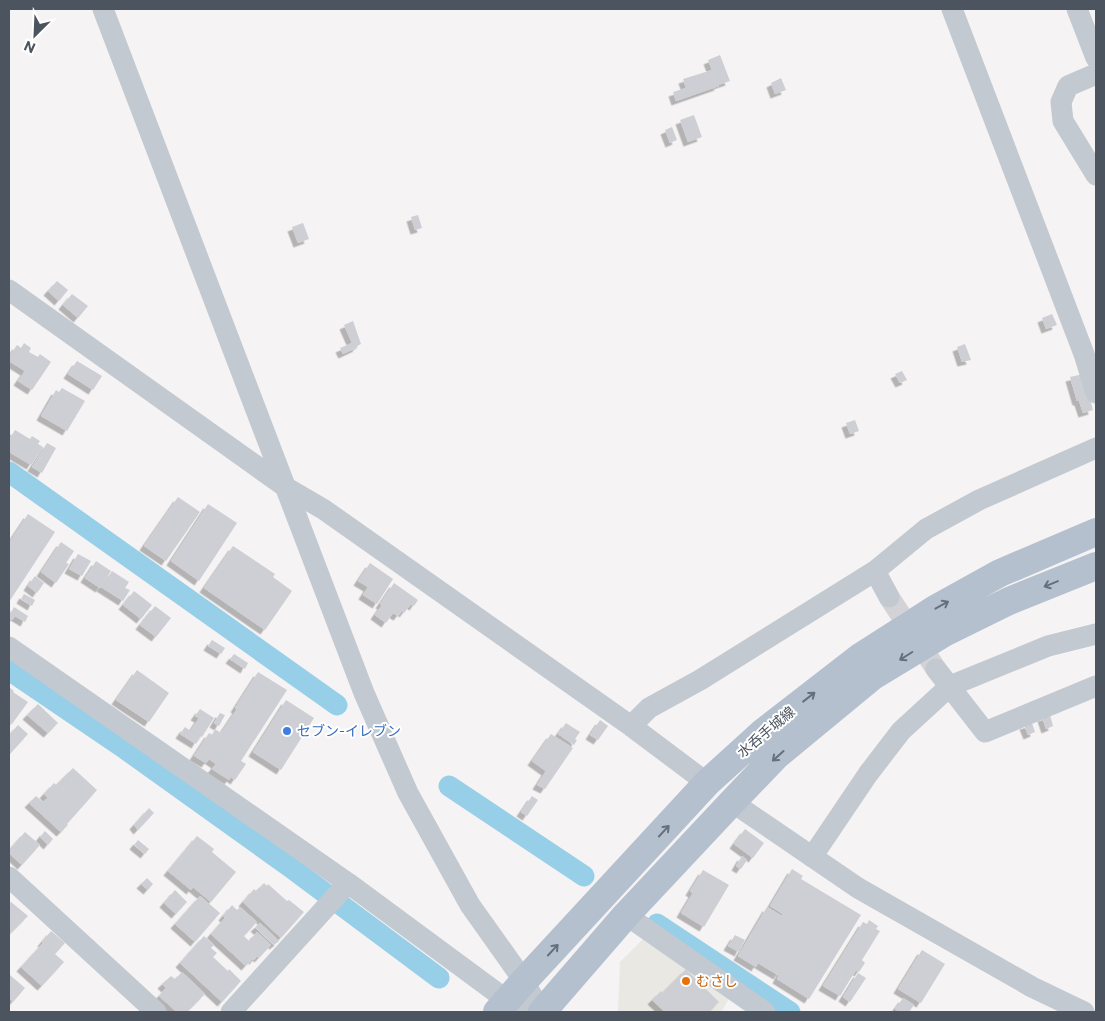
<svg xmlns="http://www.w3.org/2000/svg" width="1105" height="1021" font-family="Commissioner,'Noto Sans JP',sans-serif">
  <defs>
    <filter id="shadow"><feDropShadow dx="-4.5" dy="4.5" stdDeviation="0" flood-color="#0004"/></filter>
  </defs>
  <rect width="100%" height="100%" fill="#f5f3f3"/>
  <path fill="#eae8e2" d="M643,939l87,58 -9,15h-103l2,-50z"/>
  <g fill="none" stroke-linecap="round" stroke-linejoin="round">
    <path stroke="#96cfe7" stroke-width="21" d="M9,472l328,233
      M9,670l112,76 169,121 149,111
      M449,786l135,90
      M657,924l133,88"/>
  </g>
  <path fill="#cdcfd4" filter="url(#shadow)" d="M720,55l10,26 -12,4 1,1 -43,15 -3,-9 13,-4 -3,-9 29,-9 -4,-10z
    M781,78l5,12 -11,4 -4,-11z
    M694,115l8,22 -14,5 -8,-22z
    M672,127l5,13 -7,3 -5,-13z
    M418,215l4,13 -7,2 -4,-13z
    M303,223l6,16 -11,4 -6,-16z
    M57,281l11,9 -9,11 -11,-10z
    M72,294l16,12 -10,12 -15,-13z
    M1052,314l5,11 -11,4 -4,-11z
    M353,321l8,23 -4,2 1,1 -15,7 -3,-6 12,-5 -8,-18z
    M24,343l7,5 -2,4 9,5 2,-3 11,8 -19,28 -14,-9 7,-10 -16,-10v-4l8,-12 4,3z
    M965,344l6,16 -9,2 -5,-15z
    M77,361l25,15 -9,14 -25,-16z
    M902,371l5,9 -7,3 -5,-9z
    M1083,374l10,36 -10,3 -4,-12h-2l-7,-24z
    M62,388l23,13 -18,30 -26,-15 15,-26 3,2z
    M855,420l4,11 -9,3 -4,-11z
    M15,430l15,9 2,-3 8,5 -2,3 5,3 -12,18 -22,-13v-12z
    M47,443l9,5 -14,25 -10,-6z
    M178,497l22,15 -34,49 -22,-15z
    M208,504l29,19 -38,58 -28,-20z
    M28,514l27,18 -46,70v-59z
    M61,542l13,9 -8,12 3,1 -13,19 -15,-11z
    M233,546l42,28 -2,3 19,14 -27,39 -61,-42z
    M78,554l13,7 -9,15 -13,-7z
    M96,561l15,10 -11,17 -15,-10z
    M370,563l23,16 -16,25 -14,-9 5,-8 -10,-6z
    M112,571l17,11 -4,6 5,2 -7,11 -22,-14z
    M35,576l9,7 -7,10 -9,-7z
    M394,583l24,17 -4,6 -3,-2 -7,9 -2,-2 -4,5 -5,-3 -7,10 -11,-8 7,-10 -2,-1z
    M134,591l18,14 -11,14 -18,-14z
    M24,594l11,6 -3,6 -11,-7z
    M155,606l16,12 -15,19 -16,-12z
    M14,607l14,9 -3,6 -10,-6 -3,4 -3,-1v-3z
    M212,640l13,8 -4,6 -13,-8z
    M234,654l14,9 -3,6 -15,-10z
    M137,670l32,23 -20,29 -33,-22z
    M258,672l29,18 -46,71 5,3 -11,16 -4,-3 -2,3 -17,-11 4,-5 -7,-5 -3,4 -12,-7 15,-23 3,2 3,-6 6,4 16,-24 -2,-1z
    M9,687l5,4 -1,1 15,10 -16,22 -3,-2z
    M286,700l28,18 -33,52 -28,-18z
    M38,704l20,19 -10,10 -21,-18z
    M200,709l14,9 -12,19 -11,-7 8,-12 -4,-2z
    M220,713l5,2 -6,11 -5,-3z
    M1050,715l3,11 -7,3 -4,-12z
    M600,720l8,6 -10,14 -8,-5z
    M566,723l14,9 -5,7 2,1 -3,5 -16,-11z
    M1032,723l3,9 -7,3 -4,-10z
    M18,725l10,9 -19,21v-20z
    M185,727l15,10 -4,7 -16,-10z
    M551,734l22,14 -28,41 -8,-4 9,-14 -14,-10z
    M73,768l24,22 -30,34 1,1 -7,7 -32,-29 7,-7 7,6 5,-4 -4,-4 10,-11 2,2z
    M532,796l6,4 -11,16 -6,-4z
    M149,808l5,5 -16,17 -4,-5z
    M745,829l19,14 -11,15 -19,-14z
    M45,831l8,8 -5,6 -8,-8z
    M25,832l15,13 -18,20 -13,-12v-3z
    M197,836l17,13 -2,3 24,20 -25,30 -18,-15 -2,3 -23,-19z
    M138,840l11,9 -4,5 -11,-9z
    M742,856l5,4 -6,9 -5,-3z
    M792,869l11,7 -2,3 60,36 -52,84 -32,-20 7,-14 -6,10 -20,-12 -2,4 -18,-11 29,-49 15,9 1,-2 -13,-8z
    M703,870l26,15 -25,42 -23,-14 12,-20 -3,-2z
    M147,878l6,6 -5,6 -7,-6z
    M264,883l3,3 1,-2 19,17 2,-1 15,12 -23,26 -38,-36 11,-13 2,2z
    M175,890l12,12 -11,12 -12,-11z
    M200,896l20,17 -25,29 -20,-18z
    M11,902l17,14 -19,19v-31z
    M232,905l5,5 3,-3 17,15 -13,14 5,5 8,-9 14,13 -12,13 -2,-2 -3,4 -2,-1 -6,7 -35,-32 14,-16 -2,-2z
    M869,920l9,6 -2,3 4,2 -18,29 3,3 -6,9 -3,-2 -16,26 -17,-10 40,-64 4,2z
    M260,923l19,18 -5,4 -19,-18z
    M51,931l14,12 -10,11 9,8 -22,24 -21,-19 22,-24 -1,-1z
    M735,935l10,5 -6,12 -11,-6z
    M204,936l10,9 -3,3 6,5 -4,4 15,14 1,-2 12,12 -19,21 -42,-39z
    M922,950l23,14 -24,39 -23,-14z
    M686,969l33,33 -10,10h-44l-13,-12 9,-9 1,2z
    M182,972l23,22 -18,18h-10l-18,-16 11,-12 -4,4 -4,-4 9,-8 4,3z
    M858,973l8,5 -16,24 -7,-5z
    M10,975l15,13 -12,14 -4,-4v-21z
    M903,998l11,7 -5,7h-9l-5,-3z"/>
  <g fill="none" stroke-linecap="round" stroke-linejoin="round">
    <path stroke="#d3d3d5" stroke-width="21" stroke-dasharray="21 11" stroke-linecap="butt" d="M889,597l47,72"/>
    <path stroke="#c2c9d0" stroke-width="21" d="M103,9l261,684 44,100 62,112 54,76 17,31
      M952,9l132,345 12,39
      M1077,9l19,49
      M1096,74l-28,12 -7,16 2,19 33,54
      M9,290l278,198 36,21 308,217 76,57
      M875,571l14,26
      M9,647l339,236 160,118 12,4
      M936,669l49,63 111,-46
      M631,726l18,-18 51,-28 175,-109 51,-42 53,-29 117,-52
      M732,802l126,86 174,99 52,25
      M812,857l56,-83 33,-43 49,-45 98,-40 48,-12
      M9,877l147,135
      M626,915l139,97
      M231,1012l117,-129"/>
    <path stroke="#b5c0cf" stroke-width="28" d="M497,1012l27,-31 183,-198 55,-50 98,-76 75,-48 65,-36 96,-41
      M542,1012l84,-97 106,-113 44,-46 97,-80 71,-43 65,-32 87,-35"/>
  </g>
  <defs><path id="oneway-shaft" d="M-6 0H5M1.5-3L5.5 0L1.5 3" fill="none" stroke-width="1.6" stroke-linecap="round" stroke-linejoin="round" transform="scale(1.25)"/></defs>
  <g stroke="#666f7b">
    <use href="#oneway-shaft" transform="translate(1051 584) rotate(158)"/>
    <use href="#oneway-shaft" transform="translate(942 605) rotate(-29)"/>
    <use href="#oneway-shaft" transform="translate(906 656) rotate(148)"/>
    <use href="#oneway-shaft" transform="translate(809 697) rotate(-38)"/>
    <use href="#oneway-shaft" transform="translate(778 756) rotate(138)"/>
    <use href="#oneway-shaft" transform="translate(664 831) rotate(-47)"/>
    <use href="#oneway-shaft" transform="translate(553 950) rotate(-47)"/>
  </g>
  <circle fill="#3f7fe0" stroke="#fff" stroke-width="2" cx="287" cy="731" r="5"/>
  <circle fill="#e8710a" stroke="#fff" stroke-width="2" cx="686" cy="981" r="5"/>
  <g text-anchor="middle" stroke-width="4" stroke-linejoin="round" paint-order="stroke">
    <g font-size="14" fill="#366cbe" stroke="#fff" text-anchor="start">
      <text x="297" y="736">セブン-イレブン</text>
    </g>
    <g font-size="14" fill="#4b545f" stroke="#fff">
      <text transform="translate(766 732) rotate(-40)" y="5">水呑手城線</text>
    </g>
    <g font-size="14" fill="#c56008" stroke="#fff" text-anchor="start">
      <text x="696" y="986">むさし</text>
    </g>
  </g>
  <rect width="1105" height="1021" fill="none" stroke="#4b545f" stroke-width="20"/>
  <g transform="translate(35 35) rotate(204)" stroke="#ffffff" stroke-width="4" paint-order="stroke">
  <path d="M0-4L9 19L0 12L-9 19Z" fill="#4b545f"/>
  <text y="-8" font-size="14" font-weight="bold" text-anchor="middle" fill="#4b545f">N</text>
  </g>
</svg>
